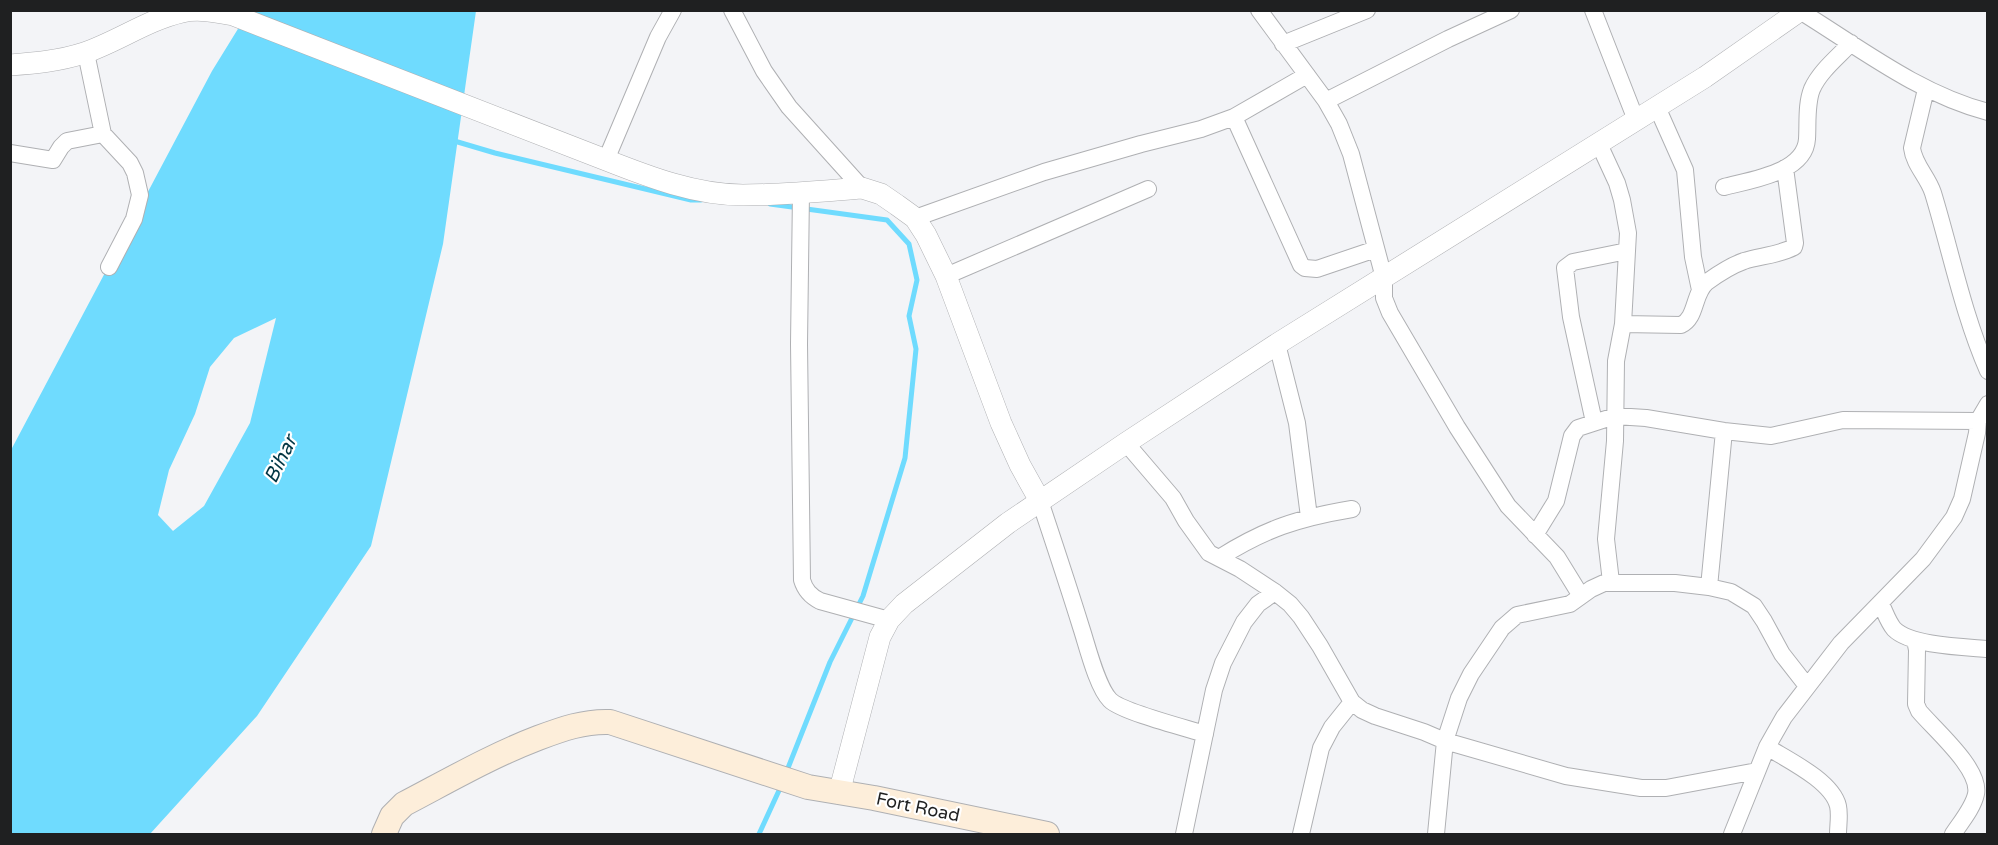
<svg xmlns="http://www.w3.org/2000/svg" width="1998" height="845" font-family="'Varela Round',sans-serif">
  <rect width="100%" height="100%" fill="#f3f4f7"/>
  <path fill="#6fdbfe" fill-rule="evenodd" d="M249,11h227l-33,233 -72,302 -114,170 -107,118h-139v-384l201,-379zM276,318l-26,105 -46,83 -31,25 -15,-16 11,-45 26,-56 15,-47 24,-29z"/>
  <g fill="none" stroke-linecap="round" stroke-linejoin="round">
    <path stroke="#6fdbfe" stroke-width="5" d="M451,140l44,13 196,47h10
      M770,204l117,16 22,24 8,36 -8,36 7,33 -11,109 -42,138 -33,66 -44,111
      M759,834l23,-50"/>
    <defs>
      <path id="minor" d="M732,10l32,61 25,36 73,81
        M1259,10l67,91 13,23 12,30 33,124v20l6,15 67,114 51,79 49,51 24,39
        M1593,10l43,110
        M1800,11c60,37 119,83 188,101
        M1283,44l84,-34
        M86,53l17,81 27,29 5,10 5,22 -6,24 -25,48
        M1926,89l-14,59c2,17 16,29 21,45 18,59 30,121 55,178
        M1326,101l122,-62 63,-29
        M1657,107l28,63 8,87 7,33
        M1234,117l67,148 4,3 12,1 59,-20
        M1599,144l18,39 5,17 6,33 -5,91 -7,37 -1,80 -9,98 5,43
        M10,153l43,7 8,-13 6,-6 36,-7
        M606,160l52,-123 15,-27
        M1724,187c26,-7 81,-14 83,-48 1,-16 -1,-35 5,-50 8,-18 26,-32 39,-46
        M801,192l-2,152 3,236c3,10 8,16 18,21l69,19
        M915,218l129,-46 97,-28 60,-15 33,-12 73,-42
        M946,276l202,-87
        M1623,324l58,1c16,-7 12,-32 26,-43 11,-8 23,-16 37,-21 16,-5 35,-6 50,-14l1,-4 -10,-75
        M1277,344l20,79 12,94
        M1594,422l-23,-105 -6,-49 8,-6 54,-11
        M1126,443l47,55 13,23 23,32 31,16 35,23 15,12 11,13 19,29 32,56 10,8 13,6 49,16 21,9 121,35 75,12h25l91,-17
        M1040,501c14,42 28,84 41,126 6,18 16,60 29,73 12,12 76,28 95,34
        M1535,535l21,-34 16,-65 6,-8 37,-12 31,2 78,13 47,5 72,-16 135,1
        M1219,558c46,-29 79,-40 133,-49
        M1709,587l15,-156
        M1881,604c4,8 7,18 13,25 17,17 70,18 94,20
        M1915,640l2,10 -1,54 3,7c16,19 62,58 57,83 -3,14 -15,28 -23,40
        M1767,747c21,13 65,34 71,59 2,9 0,19 0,28
        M1184,834l30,-144 9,-27 21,-41 14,-18 17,-12
        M1301,834l20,-86 11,-21 20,-25
        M1436,834l9,-93 14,-43 12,-24 31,-46 15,-13 53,-11 21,-15 13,-6h71l34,4 22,5 23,14 10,15 18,33 25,32
        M1732,834l35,-87 17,-30 57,-74 82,-84 31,-42 8,-18 15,-66 1,-12 10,-17"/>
      <path id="tertiary" d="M10,65c26,-2 49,-4 74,-12 33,-11 63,-33 98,-41 16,-4 35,0 51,3l373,145c43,17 90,35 137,35 40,0 80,-4 119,-7l19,6 16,11 18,13 11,17 20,41 55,147 19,42 20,36
        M839,793l41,-156 9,-17 15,-16 104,-81 118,-80 151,-99 428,-267 96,-67"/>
      <path id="secondary" d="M384,834l8,-18 12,-12c44,-23 87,-48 134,-66 24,-9 46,-17 72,-16l198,65 66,11 173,36"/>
    </defs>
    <use href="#minor" stroke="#afb0b3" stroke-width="18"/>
    <use href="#tertiary" stroke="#afb0b3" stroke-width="22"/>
    <use href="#secondary" stroke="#afb0b3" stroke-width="26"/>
    <use href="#minor" stroke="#fff" stroke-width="16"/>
    <use href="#tertiary" stroke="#fff" stroke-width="21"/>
    <use href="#secondary" stroke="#fdeeda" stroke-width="24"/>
  </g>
  <g text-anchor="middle" stroke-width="4.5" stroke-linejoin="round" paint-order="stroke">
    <g font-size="18" fill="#1f2021" stroke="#fff">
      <text transform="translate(918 807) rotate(12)" y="6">Fort Road</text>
    </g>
    <g font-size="20" font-style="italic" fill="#023644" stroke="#fff">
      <text transform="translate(280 459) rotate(-64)" y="7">Bihar</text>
    </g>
  </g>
  <rect width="1998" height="845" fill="none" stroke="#1f2021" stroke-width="24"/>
</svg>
